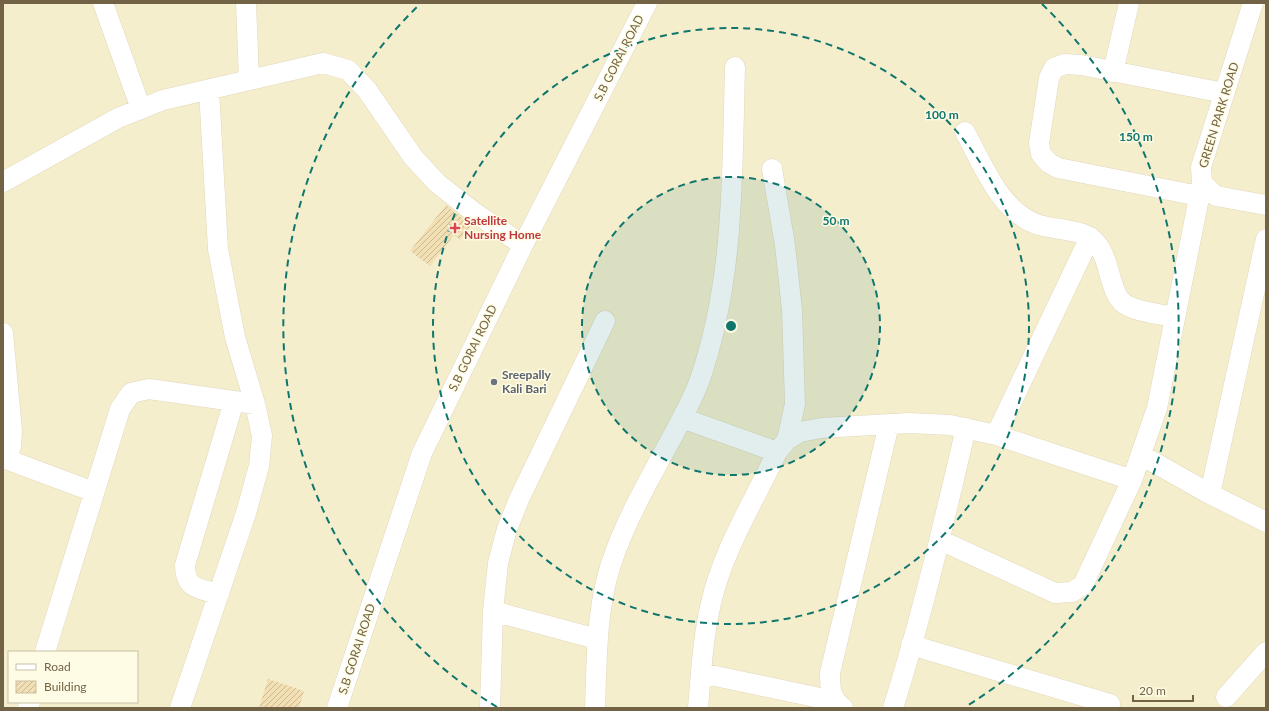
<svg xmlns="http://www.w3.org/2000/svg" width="1269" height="711" font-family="Lato,sans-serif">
  <defs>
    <pattern id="building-hatch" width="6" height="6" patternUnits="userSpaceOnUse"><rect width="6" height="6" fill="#f3dfb4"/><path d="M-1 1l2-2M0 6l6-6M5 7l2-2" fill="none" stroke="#c9b894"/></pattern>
  </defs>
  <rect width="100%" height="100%" fill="#fdfade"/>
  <path fill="#f5eecc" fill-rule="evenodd" d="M3,3h1263v705h-1263zM9,652h128v50h-128z"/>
  <path fill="url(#building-hatch)" d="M446,205l25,20 -11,15 -6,-5 -24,31 -20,-15z
    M268,679l36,12 -5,17h-40z"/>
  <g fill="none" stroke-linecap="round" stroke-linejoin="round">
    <defs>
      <path id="minor" d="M103,3l38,106
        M246,3l3,77
        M1253,3l-52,164 1,16 14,13 50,9
        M1113,72l16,-69
        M965,132c18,33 36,81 74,93 14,4 43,5 53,14 21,17 15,58 36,67 14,7 32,8 47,11
        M772,169l13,76 7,65 3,94 -8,36
        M3,182l115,-64 45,-18 160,-37 25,7 19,20 46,67 24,26 38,30 48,32
        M1199,196l-141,-28 -9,-5 -8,-9 -2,-11 10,-65 5,-10 11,-4 16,1 143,28
        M3,333l9,98 -1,16 -8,9
        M682,418l95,34
        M996,435l94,-198
        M1141,455l69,39 56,28
        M3,458l91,34
        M1210,494l56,-255
        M940,540l115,53 17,-1 11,-7 49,-105 25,-72 45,-225
        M219,594c-20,-5 -34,-5 -34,-29l49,-164
        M493,611l104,28
        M911,645l199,59
        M45,652l75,-243 11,-16 18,-4 106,15
        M701,673l133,28
        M1226,697l40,-45
        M28,708l2,-6
        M180,708l66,-195 13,-47 3,-30 -7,-32 -20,-67 -17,-88 -9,-159
        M337,708l85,-255 101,-208 124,-242
        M490,708l3,-97 5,-48 9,-34 13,-32 85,-176
        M595,708c2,-54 1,-108 21,-158 16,-42 39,-81 60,-120 8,-16 17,-32 23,-48 36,-102 33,-210 36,-315
        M698,708c3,-35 5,-71 13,-105 12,-53 43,-102 66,-151l10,-12 13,-8 21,-4 88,-5 41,2 46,10 136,45
        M843,708c-13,-11 -13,-19 -13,-35l59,-249
        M893,708c29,-92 51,-186 73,-280"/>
    </defs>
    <use href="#minor" stroke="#e1d7ba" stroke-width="21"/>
    <use href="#minor" stroke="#fff" stroke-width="20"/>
  </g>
  <circle cx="731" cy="326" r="149" fill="#0f766e" fill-opacity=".12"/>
  <g fill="none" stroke="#0f766e" stroke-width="2" stroke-dasharray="7 5">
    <circle cx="731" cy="326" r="149"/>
    <circle cx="731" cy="326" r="298"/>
    <path d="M497 707A447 447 0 0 1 420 4M1042 4A447 447 0 0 1 965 707"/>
  </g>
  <path fill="#e0444e" stroke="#fffce5" stroke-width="1.5" d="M453 222h4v4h4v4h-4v4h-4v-4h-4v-4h4z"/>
  <circle fill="#6b7280" stroke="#fffce5" stroke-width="1.5" cx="494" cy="382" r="4"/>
  <g text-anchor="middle" stroke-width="3" stroke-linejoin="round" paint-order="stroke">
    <g font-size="12" fill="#736346" stroke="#fffce5">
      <text transform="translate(619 58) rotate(-63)" y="4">S.B GORAI ROAD</text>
      <text transform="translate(1219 115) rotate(-73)" y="4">GREEN PARK ROAD</text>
      <text transform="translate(473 348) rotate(-64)" y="4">S.B GORAI ROAD</text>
      <text transform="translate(357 649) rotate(-72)" y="4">S.B GORAI ROAD</text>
    </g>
    <g font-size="12" font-weight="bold" fill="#be3a42" stroke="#fffce5" text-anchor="start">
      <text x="464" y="225">Satellite<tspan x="464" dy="14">Nursing Home</tspan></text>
    </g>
    <g font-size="12" font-weight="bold" fill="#5b616d" stroke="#fffce5" text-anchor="start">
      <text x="502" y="379">Sreepally<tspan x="502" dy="14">Kali Bari</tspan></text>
    </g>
  </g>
  <circle cx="731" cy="326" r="6" fill="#0f766e" stroke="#fffce5" stroke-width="2"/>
  <g font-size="12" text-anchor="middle" font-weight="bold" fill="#0f766e" stroke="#fffce5" stroke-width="3" stroke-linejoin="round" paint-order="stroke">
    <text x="942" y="119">100 m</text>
    <text x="1136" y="141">150 m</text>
    <text x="836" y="225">50 m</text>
  </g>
  <rect width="1269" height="711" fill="none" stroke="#736346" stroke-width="8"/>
  <rect x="8" y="651" width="130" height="52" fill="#fffce5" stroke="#c7bfa5"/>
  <rect x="16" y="664" width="20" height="6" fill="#ffffff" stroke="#c7bfa5"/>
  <text x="44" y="671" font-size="12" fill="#736346">Road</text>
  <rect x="16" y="681" width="20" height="12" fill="url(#building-hatch)" stroke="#c7bfa5"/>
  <text x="44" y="691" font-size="12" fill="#736346">Building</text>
  <path d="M1133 695v6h60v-6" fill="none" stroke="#736346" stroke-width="2"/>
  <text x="1139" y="695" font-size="12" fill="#736346" stroke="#fffce5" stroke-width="3" paint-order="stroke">20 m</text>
</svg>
